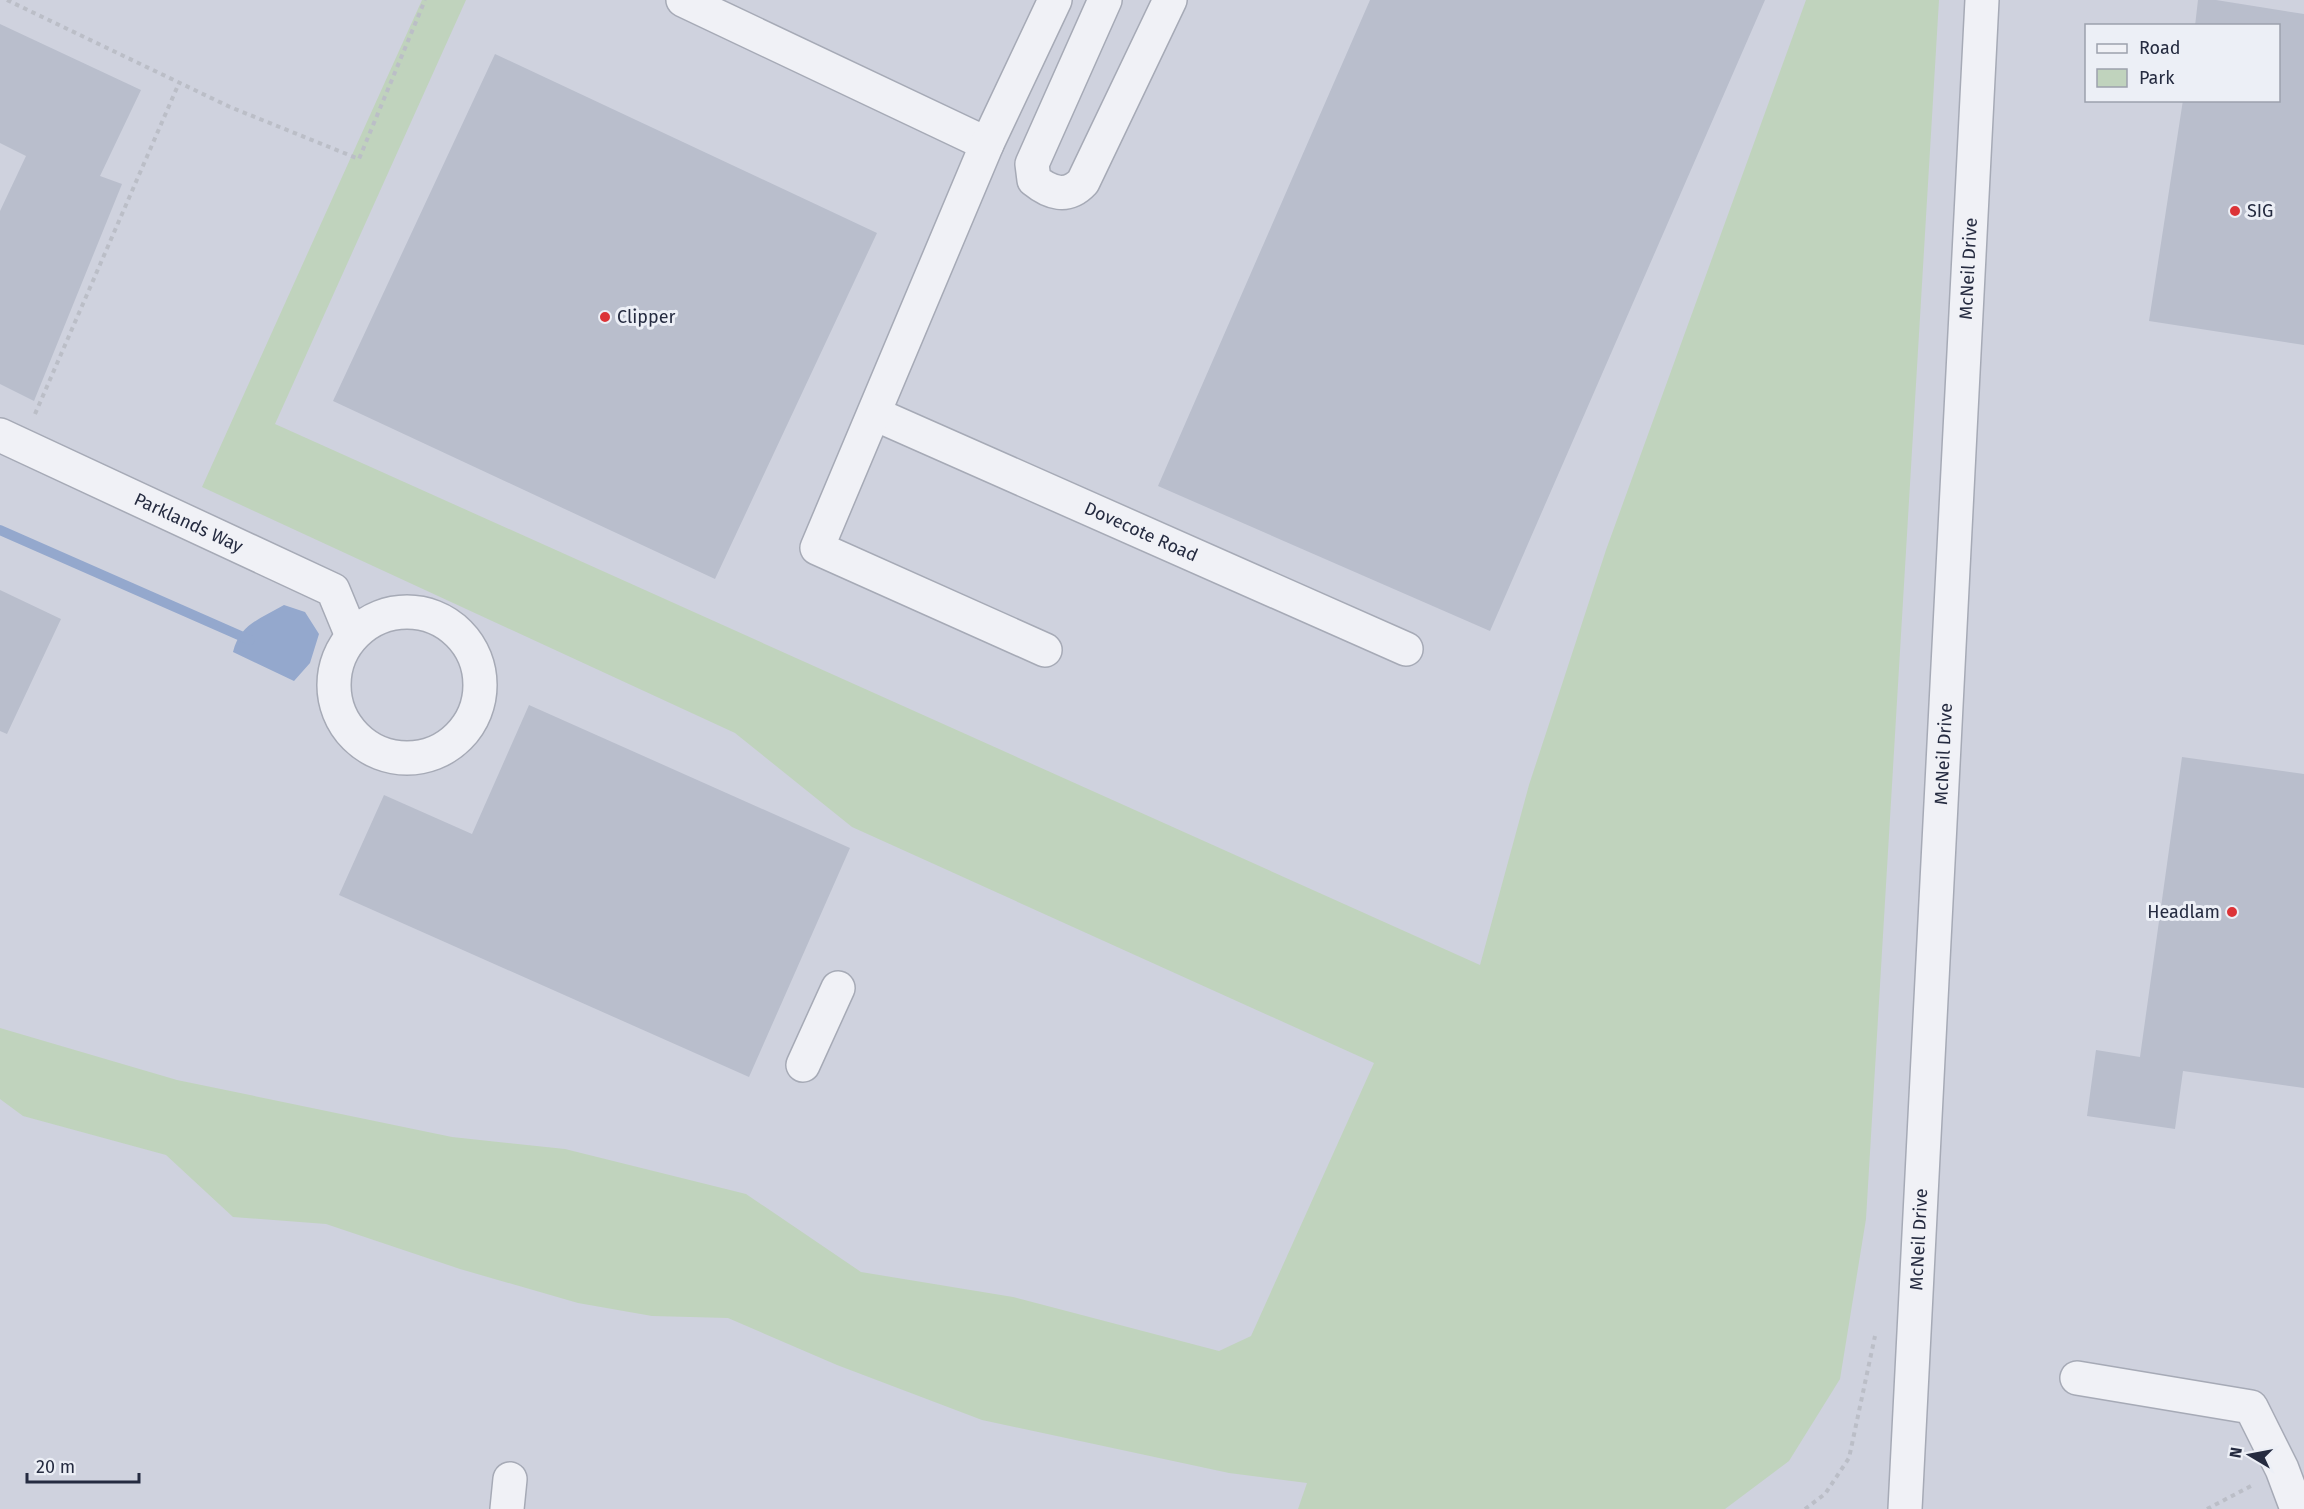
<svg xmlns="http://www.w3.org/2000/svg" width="2304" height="1509" font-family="'Fira Sans',sans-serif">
  <rect width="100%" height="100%" fill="#dde0e8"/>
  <path fill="#cfd2de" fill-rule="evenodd" d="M0,0h2304v1509h-2304zM2086,26h192v74h-192z"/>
  <path fill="#c0d3bd" d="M422,0h44l-191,424 1205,541 49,-180 77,-235 200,-550h133l-73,1219 -26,160 -51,82 -64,48h-427l9,-26 -78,-10 -247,-53 -145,-55 -109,-47 -76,-2 -74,-13 -118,-34 -134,-45 -93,-7 -67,-62 -143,-39 -23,-17v-71l177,52 275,57 113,12 181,45 115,78 152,25 206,54 32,-15 123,-273 -522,-236 -117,-94 -533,-246z"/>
  <path fill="#94a8cd" d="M284,605l21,7 14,22 -9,29 -16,18 -61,-29c7,-28 27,-33 51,-47z"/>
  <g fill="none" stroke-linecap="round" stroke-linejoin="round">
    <path stroke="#94a8cd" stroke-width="10" d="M0,530l250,110"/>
  </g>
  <path fill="#b9becc" d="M1370,0h395l-275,631 -332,-145z
    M2198,0h18l88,14v331l-155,-24 34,-221h95v-74h-83z
    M0,24l141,66 -41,86 22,8 -88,217 -34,-17v-173l26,-55 -26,-13z
    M495,54l382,179 -162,346 -382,-178z
    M0,590l61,29 -54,115 -7,-3z
    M529,705l321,143 -101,229 -410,-182 45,-100 88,39z
    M2182,757l122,17v314l-121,-17 -8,58 -88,-13 9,-66 44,7z"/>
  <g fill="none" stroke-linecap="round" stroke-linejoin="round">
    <defs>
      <g id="minor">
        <path d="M683,0l304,144"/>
        <path d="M1105,0l-73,164 2,16c16,13 33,19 49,2l87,-182"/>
        <path id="s1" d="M875,414l531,235"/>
        <path id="s2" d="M0,435l333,155 19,46"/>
        <circle cx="407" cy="685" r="73"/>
        <path d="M1045,650l-228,-102 170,-404 68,-144"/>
        <path d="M803,1065l35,-77"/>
        <path d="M2077,1378l174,29 31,62 15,40"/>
        <path d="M507,1509l3,-30"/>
        <path id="s3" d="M1905,1509l77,-1509"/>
      </g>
    </defs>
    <use href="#minor" stroke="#a6aab6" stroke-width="36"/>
    <path stroke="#bbbec7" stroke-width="4" stroke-dasharray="4.5 4.5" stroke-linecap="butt" d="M7,0l223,107 129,52 66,-159
      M35,414l144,-331
      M1805,1509l20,-15 24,-36 26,-122
      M2207,1509l44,-23"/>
    <use href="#minor" stroke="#f0f1f6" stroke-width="33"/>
  </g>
  <g fill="#dc3337" stroke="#eceff6" stroke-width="2">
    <circle cx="2235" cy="211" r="6"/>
    <circle cx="605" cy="317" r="6"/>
    <circle cx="2232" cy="912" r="6"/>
  </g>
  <g text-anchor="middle" stroke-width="6" stroke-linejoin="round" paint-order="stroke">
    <g font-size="18" fill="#252b40" stroke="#eceff6" text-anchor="start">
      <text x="2247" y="217">SIG</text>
      <text x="617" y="323">Clipper</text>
      <text x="2220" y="918" text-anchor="end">Headlam</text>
    </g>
    <g font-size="18" fill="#252b40" stroke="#eceff6">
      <text dy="6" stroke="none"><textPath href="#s3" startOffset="1242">McNeil Drive</textPath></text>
      <text dy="6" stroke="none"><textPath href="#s2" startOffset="208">Parklands Way</textPath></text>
      <text dy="6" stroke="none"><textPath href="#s1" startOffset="291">Dovecote Road</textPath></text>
      <text dy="6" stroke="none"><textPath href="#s3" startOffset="756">McNeil Drive</textPath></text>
      <text dy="6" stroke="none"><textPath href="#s3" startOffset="270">McNeil Drive</textPath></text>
    </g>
  </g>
  <rect x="2085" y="24" width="195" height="78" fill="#eceff6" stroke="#9ca1ad" stroke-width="1.5"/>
  <rect x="2097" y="44" width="30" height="9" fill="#f0f1f6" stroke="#9ca1ad" stroke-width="1.5"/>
  <text x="2139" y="54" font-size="18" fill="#252b40">Road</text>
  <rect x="2097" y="69" width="30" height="18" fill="#c0d3bd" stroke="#9ca1ad" stroke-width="1.5"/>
  <text x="2139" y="84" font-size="18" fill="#252b40">Park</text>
  <g transform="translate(2250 1455) rotate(280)" stroke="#eceff6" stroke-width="4.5" paint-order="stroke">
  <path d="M0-4.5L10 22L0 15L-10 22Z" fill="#252b40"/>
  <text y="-9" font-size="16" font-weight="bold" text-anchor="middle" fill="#252b40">N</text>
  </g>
  <path d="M27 1473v9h112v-9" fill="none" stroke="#252b40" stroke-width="3"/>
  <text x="36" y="1473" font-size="18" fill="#252b40" stroke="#eceff6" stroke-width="4.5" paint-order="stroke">20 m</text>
</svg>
